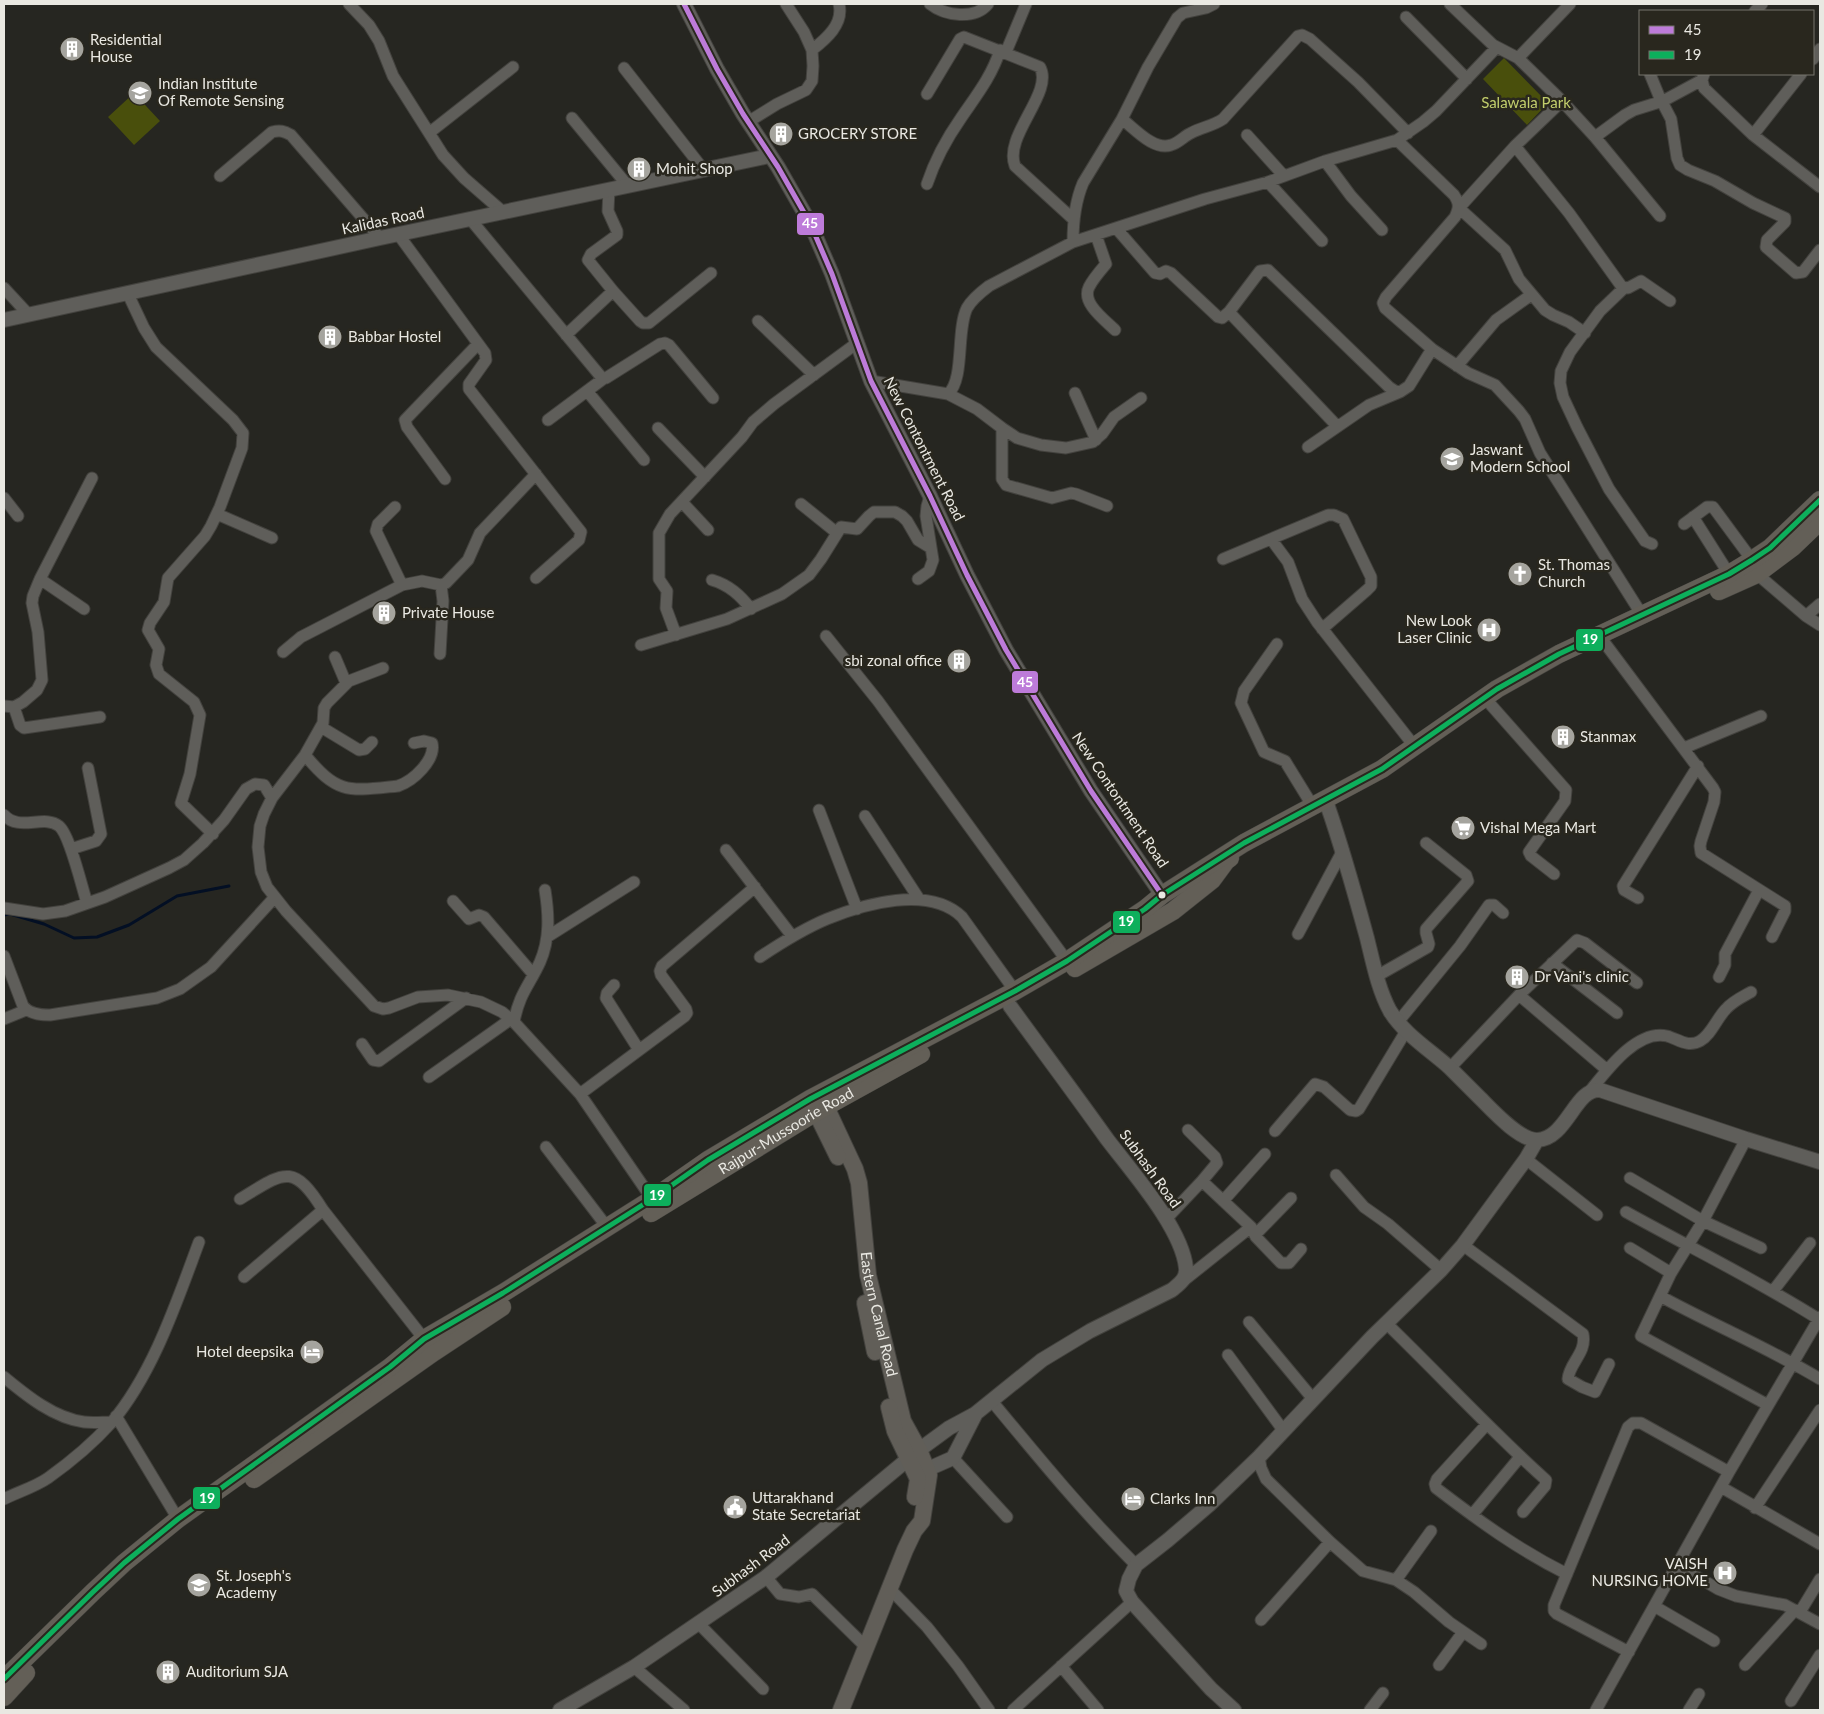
<svg xmlns="http://www.w3.org/2000/svg" width="1824" height="1714" font-family="Lato,sans-serif">
  <rect width="100%" height="100%" fill="#262621"/>
  <path fill="#494f0c" d="M1504,58l44,45 -21,22 -44,-46z
    M134,93l26,28 -26,24 -26,-28z"/>
  <g fill="none" stroke-linecap="round" stroke-linejoin="round">
    <path stroke="#030f24" stroke-width="3" d="M4,915l6,-1 34,10 30,14 23,-1 32,-12 48,-29 52,-10"/>
    <defs>
      <path id="minor" d="M349,4l20,21 10,16 14,35 50,79 21,23 39,34
        M930,4c15,12 45,16 58,0
        M1450,4l43,41 25,13 44,43 33,36 65,79
        M1755,11l7,-7
        M1406,17l61,62
        M812,50c14,-11 32,-26 27,-46
        M1006,52l20,-48
        M1518,58l52,-54
        M1813,59l7,-10
        M624,68l79,101
        M1650,74l9,22 12,23 6,39 3,7 8,5 27,11 38,22 32,15v4l-18,18 -1,7 30,26 7,-1 17,-22
        M1704,74l-2,6 2,8 49,47 67,52
        M927,94l33,-55 4,-2 76,30c14,26 -37,69 -25,99l58,53
        M1562,101l-47,45 -56,62 46,42 14,29 26,31 8,5 16,7 16,11
        M572,118l56,68
        M1122,119c13,10 32,32 49,26 8,-2 13,-9 20,-12 11,-6 22,-7 32,-14l75,-83 4,-1 8,4 48,43 50,51
        M748,122l29,-18 29,-14 6,-9 1,-15 -1,-16 -8,-18 -18,-28
        M429,133l84,-66
        M1247,135l37,41
        M1753,135l48,-61
        M1595,137l30,-22 9,-5 29,-9 39,-21
        M1397,140l57,55c6,9 5,13 1,22l-69,80 -3,6 2,5 47,41 36,24 27,12 24,26 6,8 15,34 102,162
        M1515,146l54,67 53,74 6,1 13,-7 29,20
        M1325,161l26,35 31,34
        M220,176l52,-44c8,-2 12,-1 19,3l89,103
        M1268,182l54,59
        M927,184c8,-24 20,-46 34,-66 15,-22 31,-42 39,-68
        M609,189l-1,22 9,20v4l-26,19 -3,6 25,31 27,30 3,2h6l62,-50
        M471,220l131,158h4l54,-34 5,-1 4,2 44,53
        M1116,228l39,45 5,1 6,-3 5,2 47,44 4,1 7,-6 31,-41 8,-1 121,117 6,4 5,1 9,-6 23,-37
        M398,234l87,119 1,7 -17,24v5l112,143 -2,8 -43,38
        M1096,235l10,29c-6,7 -13,15 -17,23 -8,16 16,33 26,43
        M1073,242c0,-21 2,-40 10,-59l39,-64 26,-52 29,-49 6,-5 23,-5 8,-4
        M4,288l25,27
        M1624,288l-24,23 -30,41 -9,19 -1,12 3,14 14,30 32,62 36,52 7,3
        M128,294l16,34 12,19 77,73 10,13 -1,15 -22,59 -9,19 -6,10 -37,42 -4,24 -14,21 -2,7 11,19 -3,16 3,9 35,28 6,13 -10,59 -9,29 32,31
        M1229,312l108,114
        M758,321l56,54
        M566,335l47,-44
        M1457,366l39,-46 35,-25
        M871,381l77,13c17,-15 8,-64 19,-86 5,-9 14,-16 22,-22l84,-44 132,-43 63,-17 57,-21 72,-21 26,-18 13,-11 61,-64
        M587,391l57,69
        M1075,393l21,47
        M948,394l29,15 25,19 15,10 24,7 25,3 27,-6 9,-8 12,-17 27,-19
        M548,420l55,-41
        M658,428l47,49
        M1002,428v51l4,6 46,13 19,-5 5,1 31,12
        M1308,447l61,-42 31,-13
        M445,479l-38,-52 -2,-7 73,-76
        M4,498l14,18
        M682,502l26,28
        M801,504l36,29
        M395,507l-17,17 -2,7 26,54
        M217,514l55,24
        M1693,517l36,57
        M1684,524l23,-17h6l39,53
        M1271,539l17,23 14,37 15,23 98,125
        M1223,559l105,-44h6l9,4 28,58v9l-4,4 -45,39
        M1757,574l49,42 14,9
        M40,579l44,30
        M918,579l11,-8 4,-11 -7,-44 1,-10 3,-10
        M712,580c17,5 28,15 39,29
        M1806,616l14,-12
        M676,635l-10,-27 1,-17 -8,-12v-46l11,-19 72,-77 11,-15 21,-18 83,-61
        M826,636l52,65 189,260
        M1604,642l109,146 2,4 -1,10 -13,39 -1,5 1,7 84,53v5l-13,26
        M1277,644l-33,47 -3,12 23,49 21,9 27,44
        M641,645l86,-26 55,-25 27,-19 12,-16 20,-32 16,2 12,-13 5,-4h21l7,4 5,5 11,19 13,8
        M283,652l18,-15 101,-52 20,-4 19,4 5,-2 22,-23 12,-27 56,-59
        M440,654l3,-53 -2,-16
        M335,657l11,26
        M383,668l-34,13 -22,22 -3,5 -1,15 -18,32 -33,43 -8,16 -4,12 -2,21 3,25 6,15 19,24 88,95 9,3 6,-1 29,-11 30,-2 33,7 21,10 12,10 66,72 72,105
        M1491,705l75,85 -1,11 -36,51 2,4 23,18
        M4,706l10,1 9,-5 14,-12 5,-10 -4,-48 -6,-29 1,-7 7,-17 52,-101
        M14,707l6,18 4,3 76,-11
        M321,727l38,23 6,-1 7,-7
        M1684,748l77,-32
        M305,755c33,40 44,36 93,31 15,-5 38,-26 34,-43l-8,-2 -10,2
        M819,810l38,99
        M4,815c15,17 40,-1 55,11 11,9 23,62 28,77
        M865,816l54,83
        M71,849l25,-8 5,-7 -13,-66
        M726,850l66,86
        M1638,898l-14,-8 -1,-4 75,-120
        M453,901l16,18 10,-4 5,2 49,57
        M4,908l39,6 22,-3 40,-14 64,-29 15,-8 19,-17 21,-23 22,-31 9,-5 9,1 8,13
        M1298,934l45,-84
        M547,937l87,-55
        M4,956l19,50c6,8 17,9 27,9l107,-17 23,-9 31,-22 64,-70
        M760,957c21,-14 43,-28 67,-38 37,-15 102,-34 135,-2l53,74
        M1552,963l65,50
        M1377,976l51,-29 1,-3 -3,-11v-4l42,-48 -2,-6 -40,-32
        M1719,977l6,-12v-11l34,-64
        M614,985l-7,8 -1,5 33,52
        M1519,995l88,75
        M4,1019l22,-9
        M514,1022c5,-28 15,-36 26,-60 10,-23 9,-47 5,-72
        M1398,1022l62,-76 29,-41h5l9,8
        M362,1044l11,16 6,1 87,-63
        M1450,1068l69,-73 58,-55 8,3 52,40
        M429,1077l82,-58
        M1590,1091c17,-21 47,-62 77,-55 11,3 21,12 33,5 11,-6 17,-23 26,-32 7,-8 16,-12 25,-17
        M580,1094l105,-78 2,-3 -1,-4 -25,-34 -1,-4 2,-5 93,-79
        M1275,1131l40,-47 9,3 26,23 6,1 3,-2 47,-78
        M1746,1139l-43,82 -32,52 -30,63 127,69
        M546,1147l61,80
        M1526,1159l71,56
        M1336,1175l28,32 24,17 53,46
        M1630,1178l73,43 58,27
        M1202,1181l49,46 5,10 25,26h8l12,-14
        M240,1199c43,-26 53,-38 83,11l105,134
        M1223,1201l42,-47
        M1626,1212c65,36 131,68 194,108
        M1167,1218l35,-37 15,-18 -2,-6 -27,-27
        M1255,1235l36,-37
        M1463,1245l120,89c4,19 -14,29 -15,45l14,8 13,5 14,-28
        M1630,1248l41,25
        M244,1277l79,-67
        M1182,1282l69,-55
        M1773,1291l37,-48
        M1660,1296c53,29 109,52 160,83
        M1249,1322l64,77
        M1386,1323c54,52 104,107 160,157l-1,6 -22,26
        M1228,1355l55,75
        M4,1377c23,19 50,41 80,45 9,1 19,0 28,0
        M991,1400c47,57 93,113 145,165
        M116,1416l62,103
        M1487,1424l-50,55 -2,5 1,4c43,33 83,62 131,86
        M1259,1457l2,11 5,11 64,63 33,29 33,9 18,12 35,30 32,22
        M953,1458l54,59
        M1721,1487l99,57
        M4,1499c14,-7 31,-12 44,-21 21,-15 46,-36 63,-55 42,-49 66,-122 88,-181
        M1755,1508l65,-98
        M1472,1515l48,-58
        M1677,1565l41,24 18,7 49,9 35,19
        M766,1577l14,17 19,3 13,-3 55,54
        M1396,1580l35,-49
        M890,1589l37,38 31,39 31,44
        M1654,1606l60,35
        M1800,1612l20,-33
        M1261,1620l69,-78
        M699,1624l64,65
        M1629,1652l-72,-38 -3,-3v-6l74,-178 5,-4h8l88,49
        M1439,1665l24,-33
        M1745,1665l50,-55
        M1061,1666l37,44
        M634,1667l50,43
        M1791,1701l29,-46
        M1013,1710l119,-108
        M1370,1710l13,-17
        M1596,1710l133,-238 91,-155
        M1689,1710l10,-16"/>
      <path id="tertiary" d="M684,4l33,65 26,45 35,53 32,56 22,51 39,107 59,115 37,79 39,75 85,141 71,104
        M4,320l376,-82 389,-82
        M1328,807c15,43 27,87 39,131 6,24 11,51 23,73 14,23 40,39 60,57 10,10 20,20 30,30 12,12 39,42 57,42 30,-1 38,-52 63,-50l146,49 74,23
        M918,1469h10l25,-11 22,-43
        M560,1710l74,-43 132,-90 153,-127 30,-22 26,-14 67,-54 48,-29 82,-41c7,-6 15,-11 14,-22 -4,-40 -54,-96 -79,-129 -32,-45 -65,-89 -97,-133
        M1234,1710l-23,-21 -79,-87 -6,-11 3,-12 7,-14 32,-25 41,-35 50,-48 113,-120 69,-67 22,-25 63,-86 11,-19"/>
      <g id="secondary">
        <path id="s1" d="M821,1096l34,73 4,14 9,92 35,146 16,29 10,25 -7,46 -8,10 -9,19 -64,160"/>
        <path d="M810,1100l28,57"/>
        <path d="M865,1303l10,49"/>
        <path d="M889,1407l6,24 23,48 -3,18"/>
      </g>
      <g id="primary">
        <path d="M1719,591l38,-17 36,-27 27,-26"/>
        <path d="M1075,968l98,-57 39,-31 14,-19 4,-3"/>
        <path id="s2" d="M651,1213l165,-101 105,-58"/>
        <path d="M254,1479l180,-127 68,-45"/>
        <path d="M4,1679l89,-87 31,-29 54,-44 212,-152 34,-28 79,-46 149,-94 56,-39 102,-61 205,-108 52,-30 78,-52 17,-14 82,-52 138,-74 115,-80 62,-35 170,-80 23,-14 18,-12 50,-48"/>
        <path d="M4,1697l22,-24"/>
      </g>
    </defs>
    <use href="#minor" stroke="#43423e" stroke-width="13"/>
    <use href="#tertiary" stroke="#43423e" stroke-width="16"/>
    <use href="#secondary" stroke="#43423e" stroke-width="18"/>
    <use href="#primary" stroke="#43423e" stroke-width="19"/>
    <use href="#minor" stroke="#5f5e5a" stroke-width="11"/>
    <use href="#tertiary" stroke="#5f5e5a" stroke-width="14"/>
    <use href="#secondary" stroke="#615e58" stroke-width="16"/>
    <use href="#primary" stroke="#635f57" stroke-width="18"/>
    <defs>
      <path id="bus-1" d="M684,4l33,65 26,45 35,53 32,56 22,51 39,107 59,115 37,79 39,75 85,141 71,104"/>
      <path id="bus-2" d="M4,1679l89,-87 31,-29 54,-44 212,-152 34,-28 79,-46 149,-94 56,-39 102,-61 205,-108 52,-30 78,-52 17,-14 82,-52 138,-74 115,-80 62,-35 170,-80 23,-14 18,-12 50,-48"/>
    </defs>
    <use href="#bus-1" stroke="#29271e" stroke-width="9"/>
    <use href="#bus-2" stroke="#29271e" stroke-width="9"/>
    <use href="#bus-1" stroke="#bd7bd9" stroke-width="5"/>
    <use href="#bus-2" stroke="#0daf5c" stroke-width="5"/>
  </g>
  <defs>
    <symbol id="building-disc" viewBox="-11 -11 22 22"><circle r="9.5" fill="#a5a49e" stroke="#29271e"/><path d="M-4-6H4V6H1V3H-1V6H-4ZM-2.5-4.3h1.7v1.8h-1.7ZM.8-4.3h1.7v1.8H.8ZM-2.5-1h1.7V.8h-1.7ZM.8-1h1.7V.8H.8Z" fill="#fff"/></symbol>
    <symbol id="university-disc" viewBox="-11 -11 22 22"><circle r="9.5" fill="#a5a49e" stroke="#29271e"/><path d="M0-5L7-2L0 1L-7-2ZM-4 1L0 2.5L4 1V4Q0 6-4 4Z" fill="#fff"/></symbol>
    <symbol id="school-disc" viewBox="-11 -11 22 22"><circle r="9.5" fill="#a5a49e" stroke="#29271e"/><path d="M0-5L7-2L0 1L-7-2ZM-4 1L0 2.5L4 1V4Q0 6-4 4Z" fill="#fff"/></symbol>
    <symbol id="church-disc" viewBox="-11 -11 22 22"><circle r="9.5" fill="#a5a49e" stroke="#29271e"/><path d="M-1.2-6h2.4v3.5h3.3v2.4h-3.3V6h-2.4V-.1h-3.3v-2.4h3.3Z" fill="#fff"/></symbol>
    <symbol id="hospital-disc" viewBox="-11 -11 22 22"><circle r="9.5" fill="#a5a49e" stroke="#29271e"/><path d="M-5-5h3v3.5h4V-5h3V5h-3V1.5h-4V5h-3Z" fill="#fff"/></symbol>
    <symbol id="supermarket-disc" viewBox="-11 -11 22 22"><circle r="9.5" fill="#a5a49e" stroke="#29271e"/><path d="M-6-5.5h2.5l.6 2H6L4.5 2H-2.5L-4.4-4H-6ZM-1.5 3.2a1.3 1.3 0 1 0 .1 0ZM3 3.2a1.3 1.3 0 1 0 .1 0Z" fill="#fff"/></symbol>
    <symbol id="hotel-disc" viewBox="-11 -11 22 22"><circle r="9.5" fill="#a5a49e" stroke="#29271e"/><path d="M-6-4.5h1.5V1H6V5H4.5V3h-9V5H-6ZM-4 0a1.8 1.8 0 1 1 3.6 0ZM.5 0V-2.5h3Q6-2.5 6 0Z" fill="#fff"/></symbol>
    <symbol id="civic-disc" viewBox="-11 -11 22 22"><circle r="9.5" fill="#a5a49e" stroke="#29271e"/><path d="M-.6-6.5H3V-4.5H.6V-3L4-1V1h2V6H-6V1h2V-1L-.6-3ZM-1.2 2.5V6h2.4V2.5Z" fill="#fff"/></symbol>
  </defs>
  <g fill-rule="evenodd">
    <use href="#building-disc" x="58" y="35" width="28" height="28"/>
    <use href="#university-disc" x="126" y="79" width="28" height="28"/>
    <use href="#building-disc" x="767" y="120" width="28" height="28"/>
    <use href="#building-disc" x="625" y="155" width="28" height="28"/>
    <use href="#building-disc" x="316" y="323" width="28" height="28"/>
    <use href="#school-disc" x="1438" y="445" width="28" height="28"/>
    <use href="#church-disc" x="1506" y="560" width="28" height="28"/>
    <use href="#building-disc" x="370" y="599" width="28" height="28"/>
    <use href="#hospital-disc" x="1475" y="616" width="28" height="28"/>
    <use href="#building-disc" x="945" y="647" width="28" height="28"/>
    <use href="#building-disc" x="1549" y="723" width="28" height="28"/>
    <use href="#supermarket-disc" x="1449" y="814" width="28" height="28"/>
    <use href="#building-disc" x="1503" y="963" width="28" height="28"/>
    <use href="#hotel-disc" x="298" y="1338" width="28" height="28"/>
    <use href="#hotel-disc" x="1119" y="1485" width="28" height="28"/>
    <use href="#civic-disc" x="721" y="1493" width="28" height="28"/>
    <use href="#hospital-disc" x="1711" y="1559" width="28" height="28"/>
    <use href="#school-disc" x="185" y="1571" width="28" height="28"/>
    <use href="#building-disc" x="154" y="1658" width="28" height="28"/>
  </g>
  <circle fill="#e9e8e2" stroke="#29271e" stroke-width="2" cx="1162" cy="895" r="4.5"/>
  <g text-anchor="middle" stroke-width="5" stroke-linejoin="round" paint-order="stroke">
    <g font-size="15" fill="#e9e8e2" stroke="#29271e" text-anchor="start">
      <text x="90" y="45">Residential<tspan x="90" dy="17">House</tspan></text>
      <text x="158" y="89">Indian Institute<tspan x="158" dy="17">Of Remote Sensing</tspan></text>
      <text x="798" y="139">GROCERY STORE</text>
      <text x="656" y="174">Mohit Shop</text>
      <text x="348" y="342">Babbar Hostel</text>
      <text x="1470" y="455">Jaswant<tspan x="1470" dy="17">Modern School</tspan></text>
      <text x="1538" y="570">St. Thomas<tspan x="1538" dy="17">Church</tspan></text>
      <text x="402" y="618">Private House</text>
      <text x="1472" y="626" text-anchor="end">New Look<tspan x="1472" dy="17">Laser Clinic</tspan></text>
      <text x="942" y="666" text-anchor="end">sbi zonal office</text>
      <text x="1580" y="742">Stanmax</text>
      <text x="1480" y="833">Vishal Mega Mart</text>
      <text x="1534" y="982">Dr Vani's clinic</text>
      <text x="294" y="1357" text-anchor="end">Hotel deepsika</text>
      <text x="752" y="1503">Uttarakhand<tspan x="752" dy="17">State Secretariat</tspan></text>
      <text x="1150" y="1504">Clarks Inn</text>
      <text x="1708" y="1569" text-anchor="end">VAISH<tspan x="1708" dy="17">NURSING HOME</tspan></text>
      <text x="216" y="1581">St. Joseph's<tspan x="216" dy="17">Academy</tspan></text>
      <text x="186" y="1677">Auditorium SJA</text>
    </g>
    <g font-size="15" fill="#c2ce6c" stroke="#29271e">
      <text x="1526" y="108">Salawala Park</text>
    </g>
    <g font-size="15" fill="#e9e8e2" stroke="#29271e">
      <text transform="translate(383 221) rotate(-12)" y="5">Kalidas Road</text>
      <text transform="translate(924 449) rotate(63)" y="5">New Contontment Road</text>
      <text transform="translate(1120 800) rotate(56)" y="5">New Contontment Road</text>
      <text dy="5" stroke="none"><textPath href="#s2" startOffset="158">Rajpur-Mussoorie Road</textPath></text>
      <text transform="translate(1150 1169) rotate(54)" y="5">Subhash Road</text>
      <text dy="5" stroke="none"><textPath href="#s1" startOffset="228">Eastern Canal Road</textPath></text>
      <text transform="translate(751 1566) rotate(-37)" y="5">Subhash Road</text>
    </g>
  </g>
  <g stroke="#29271e" stroke-width="2">
    <rect x="796" y="212" width="29" height="24" rx="5" fill="#bd7bd9"/>
    <rect x="1575" y="628" width="29" height="24" rx="5" fill="#0daf5c"/>
    <rect x="1011" y="670" width="28" height="24" rx="5" fill="#bd7bd9"/>
    <rect x="1112" y="910" width="29" height="24" rx="5" fill="#0daf5c"/>
    <rect x="643" y="1183" width="29" height="24" rx="5" fill="#0daf5c"/>
    <rect x="192" y="1486" width="29" height="24" rx="5" fill="#0daf5c"/>
  </g>
  <g font-size="14" text-anchor="middle" font-weight="bold" fill="#fff">
    <text x="810" y="228">45</text>
    <text x="1590" y="644">19</text>
    <text x="1025" y="687">45</text>
    <text x="1126" y="926">19</text>
    <text x="657" y="1200">19</text>
    <text x="207" y="1503">19</text>
  </g>
  <rect width="1824" height="1714" fill="none" stroke="#e9e8e2" stroke-width="10"/>
  <rect x="1639" y="10" width="175" height="65" fill="#29271e" stroke="#76746c"/>
  <rect x="1649" y="26" width="25" height="8" fill="#bd7bd9" stroke="#76746c"/>
  <text x="1684" y="35" font-size="15" fill="#e9e8e2">45</text>
  <rect x="1649" y="51" width="25" height="8" fill="#0daf5c" stroke="#76746c"/>
  <text x="1684" y="60" font-size="15" fill="#e9e8e2">19</text>
</svg>
